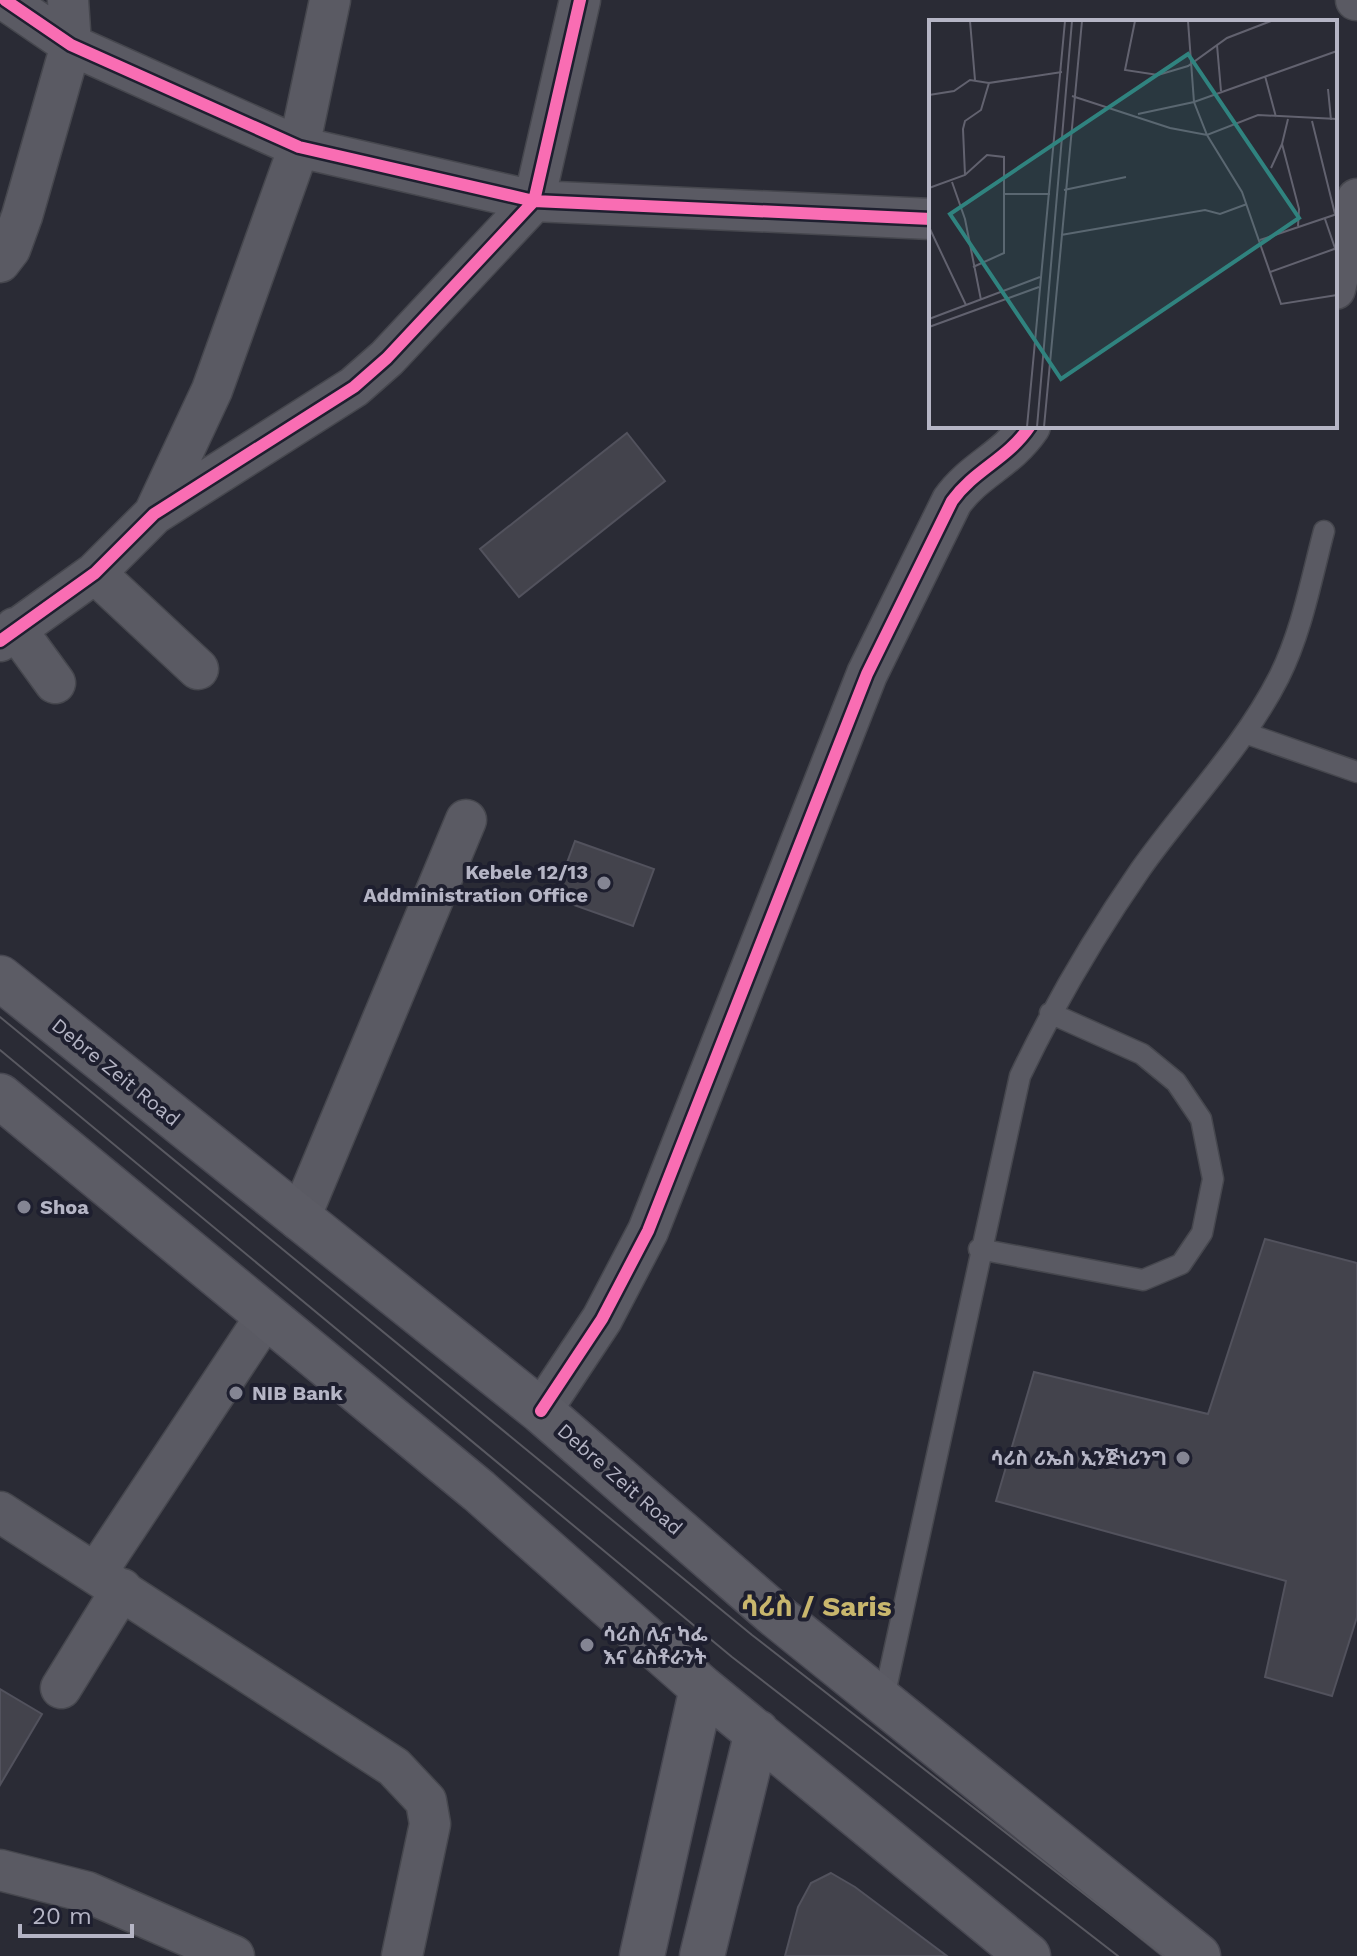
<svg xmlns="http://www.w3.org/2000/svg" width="1357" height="1956" font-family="'Work Sans','Noto Sans Ethiopic',sans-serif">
  <rect width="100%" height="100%" fill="#2a2b35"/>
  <path fill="#43434c" stroke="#52525d" stroke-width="2" d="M627,433l38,48 -146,116 -39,-48z
    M575,841l79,28 -21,57 -79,-28z
    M1265,1239l92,24v354l-25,79 -67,-19 21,-96 -290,-80 38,-129 174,42z
    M0,1689l42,25 -42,71z
    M831,1873l24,14 92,69h-162l13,-49 13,-24z"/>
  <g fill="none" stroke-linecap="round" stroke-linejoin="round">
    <defs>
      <path id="lane" d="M1245,733l112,39
        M979,1249l164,31 38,-16 21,-31 11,-54 -12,-60 -25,-37 -34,-28 -92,-41
        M883,1702l137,-626c34,-71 75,-141 120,-206 45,-64 103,-122 139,-193 23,-46 32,-97 45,-146"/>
      <path id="street" d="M5,0l66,45 228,102 235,54 397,18
        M1356,0h1
        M0,262l10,-13 12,-33 49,-171 -3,-45
        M1335,289l22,-90
        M154,514l58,-124 87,-243 31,-147
        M95,573l103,96
        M15,628l40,55
        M0,641l95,-68 59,-59 200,-127 33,-29 147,-157 46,-201
        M299,1220l167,-400
        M541,1411l61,-92 46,-88 219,-557 85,-173c23,-32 55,-41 78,-75
        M0,1512l394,255 32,34 4,23 -28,132
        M96,1573l170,-257
        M61,1688l61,-99
        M0,1870l87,22 147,64"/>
      <path id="primary" d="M0,978l541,433 232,202 425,343
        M0,1096l479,395 223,197 326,268
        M642,1956l60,-268
        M702,1956l55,-224"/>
    </defs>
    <use href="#lane" stroke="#46474e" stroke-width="23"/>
    <use href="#street" stroke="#46474e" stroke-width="43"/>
    <use href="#primary" stroke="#484852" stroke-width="47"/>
    <use href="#lane" stroke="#5a5a63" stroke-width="20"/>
    <use href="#street" stroke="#5a5a63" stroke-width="40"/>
    <use href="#primary" stroke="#5c5c65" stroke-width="44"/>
    <path stroke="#595961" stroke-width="2" d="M0,1017l752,618 412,321
      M0,1050l732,607 386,299"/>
    <defs>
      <path id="cycleway" d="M5,0l66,45 228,102 235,54 397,18
        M0,641l95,-68 59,-59 200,-127 33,-29 147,-157 46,-201
        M541,1411l61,-92 46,-88 219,-557 85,-173c23,-32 55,-41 78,-75"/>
    </defs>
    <use href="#cycleway" stroke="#1e1f2f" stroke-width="17"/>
    <use href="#cycleway" stroke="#f96db3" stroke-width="12"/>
  </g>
  <g fill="#848593" stroke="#1e1f2f" stroke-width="3">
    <circle cx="604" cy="883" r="8"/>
    <circle cx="24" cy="1207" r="8"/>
    <circle cx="236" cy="1393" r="8"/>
    <circle cx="1183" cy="1458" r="8"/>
    <circle cx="587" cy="1645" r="8"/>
  </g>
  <g text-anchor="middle" stroke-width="8" stroke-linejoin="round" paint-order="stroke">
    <g font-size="20" font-weight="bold" fill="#b5b5c5" stroke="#1e1f2f" text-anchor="start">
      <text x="588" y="879" text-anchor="end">Kebele 12/13<tspan x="588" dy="23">Addministration Office</tspan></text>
      <text x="40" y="1214">Shoa</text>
      <text x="252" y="1400">NIB Bank</text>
      <text x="1167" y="1465" text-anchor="end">ሳሪስ ሪኤስ ኢንጅነሪንግ</text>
      <text x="603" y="1641">ሳሪስ ሊና ካፌ<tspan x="603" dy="23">እና ሬስቶራንት</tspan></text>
    </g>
    <g font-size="20" fill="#b5b5c5" stroke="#1e1f2f">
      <text transform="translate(116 1072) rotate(39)" y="7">Debre Zeit Road</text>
      <text transform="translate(620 1479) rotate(41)" y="7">Debre Zeit Road</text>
    </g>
    <g font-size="28" font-weight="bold" fill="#c8b66d" stroke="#1e1f2f">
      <text x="816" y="1616">ሳሪስ / Saris</text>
    </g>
  </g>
  <g transform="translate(929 20)">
    <rect width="408" height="408" fill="#2a2b35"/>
    <path fill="none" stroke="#62626f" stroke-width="2" d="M41,1l5,59M206,1l-10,49 33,5 30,-9 39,-28 44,-17M259,1l6,81 13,33 35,57 39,112 56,-9M288,25l4,46M336,56l11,41M399,69l3,31M0,75l25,-4 16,-11 19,3M143,76l98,32 37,7 51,-20 79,4M209,94l56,-12 143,-51M383,101l23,93M353,124l6,-25M342,148l11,-24 17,65 -1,17M36,155l-2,-46 2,-8 16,-11 8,-27 73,-11M23,162l13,37 16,81M0,168l36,-13 22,-20 17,2v96l-31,14M135,170l62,-13M75,174h46M396,199l11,32M0,207l37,78M132,215l144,-25 15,4 27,-10M331,220l77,-26M341,252l67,-24M0,299l111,-42M0,307l110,-40M98,407l38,-406M108,407l35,-406M115,407l38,-406"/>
    <path fill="#30837f" fill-opacity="0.15" stroke="#30837f" stroke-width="4" d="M259,34l111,164 -238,161 -111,-165z"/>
    <rect width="408" height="408" fill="none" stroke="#b5b5c5" stroke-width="4"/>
  </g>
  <path d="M20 1924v12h112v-12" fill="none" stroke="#b5b5c5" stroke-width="4"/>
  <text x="32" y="1924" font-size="24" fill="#b5b5c5" stroke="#1e1f2f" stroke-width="6" paint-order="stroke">20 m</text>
</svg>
